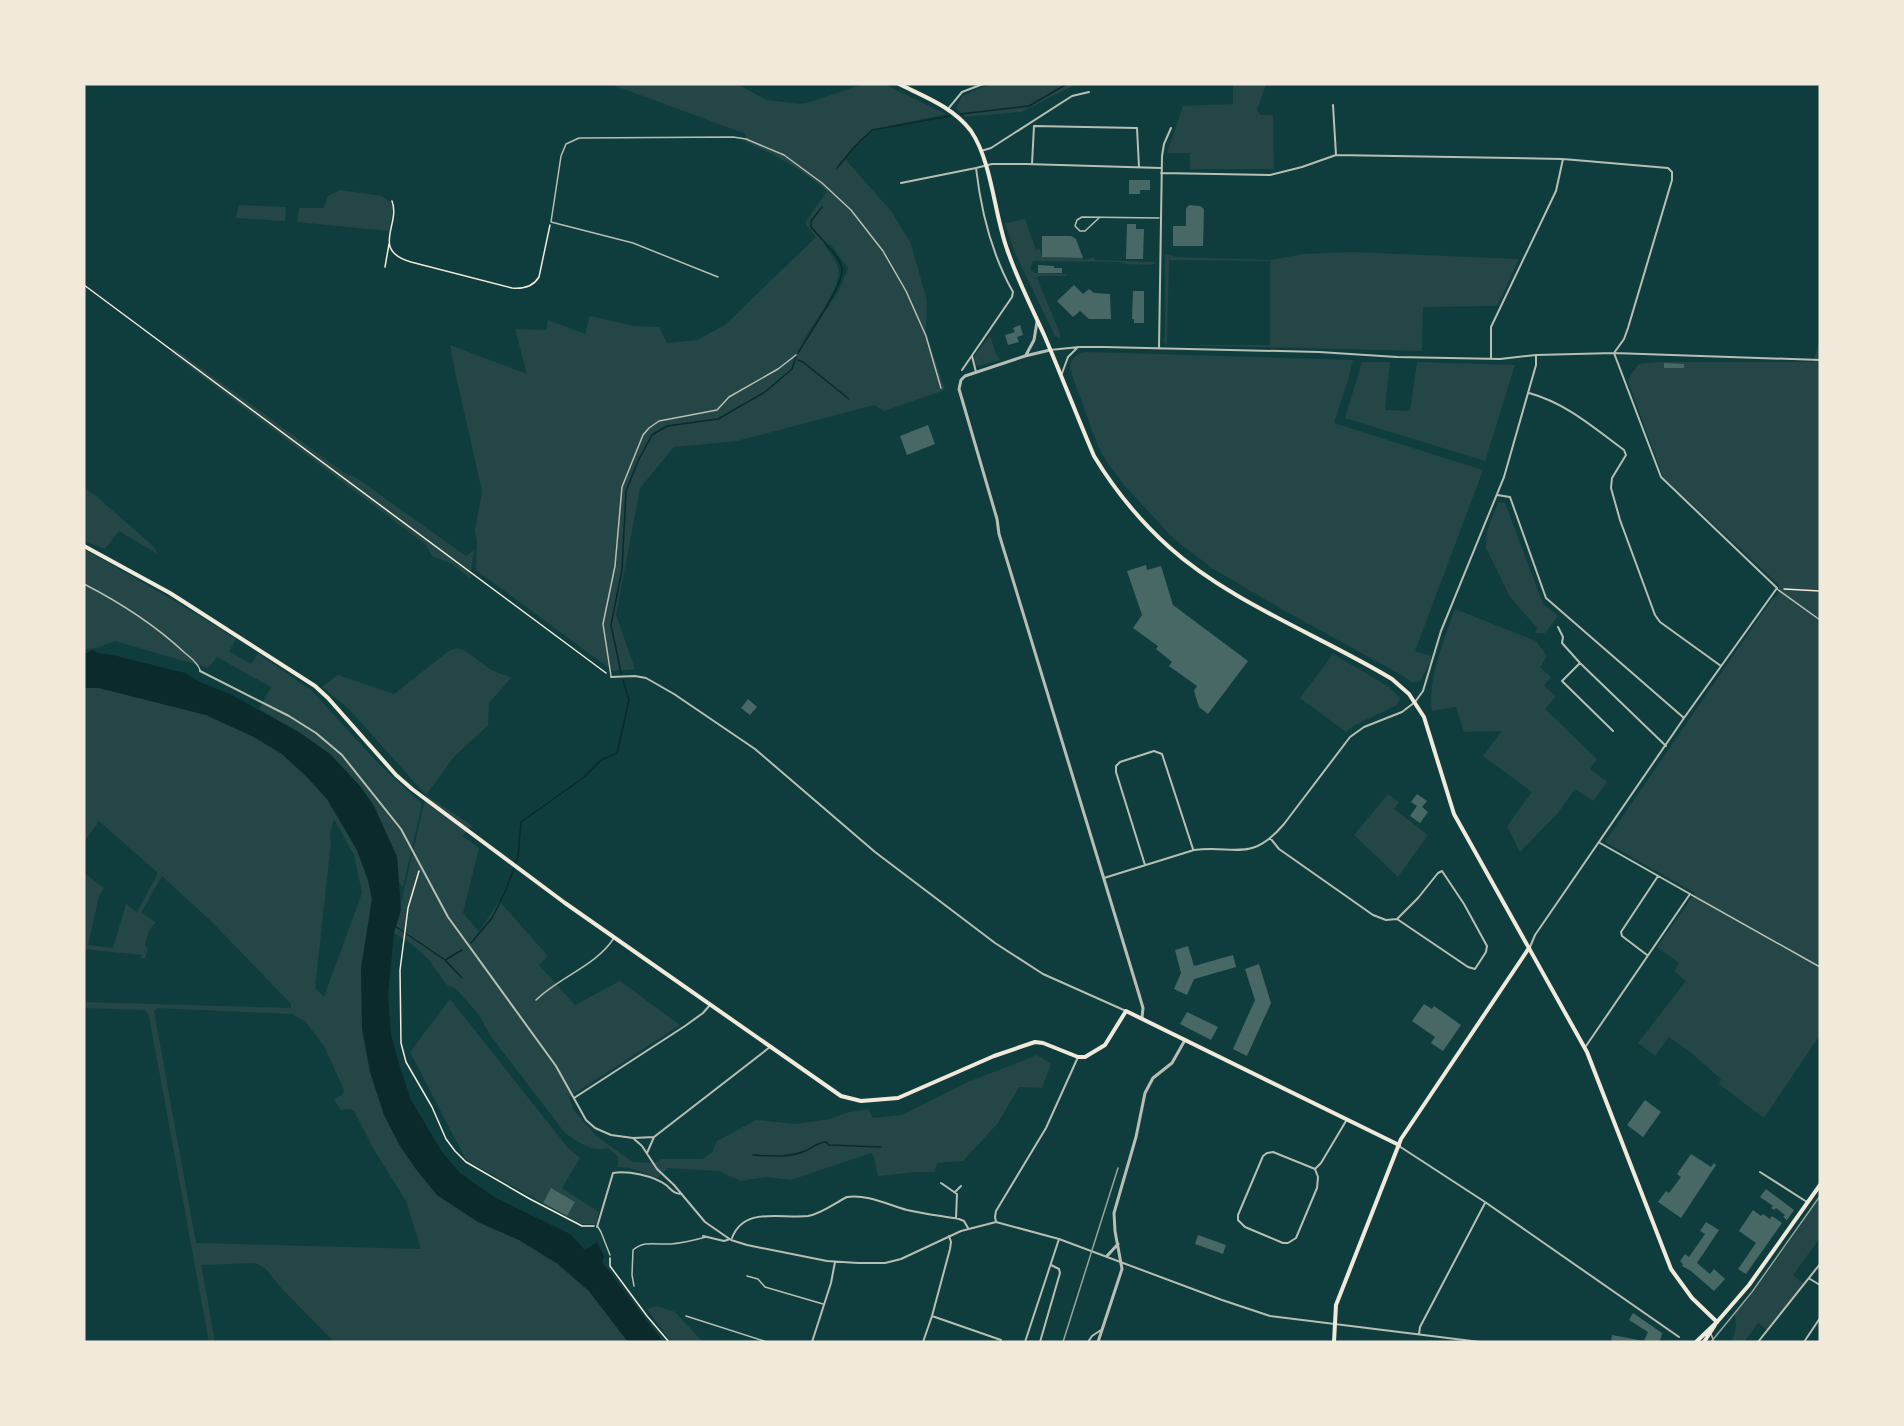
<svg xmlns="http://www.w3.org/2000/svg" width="1904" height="1426" font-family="Inter,sans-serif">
  <rect width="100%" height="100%" fill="#0f3d3e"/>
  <path fill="#244646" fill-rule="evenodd" d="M610,84h127l30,16 32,4 11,-2 54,-18h20l62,30 -74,16 -17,16 -10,13 47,53 19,32 16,57 -1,31 19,58 -61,21 -10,-6 -137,36 -63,6 -34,41 -24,127 19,54 -22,2 -137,-101 1,-28 -2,-12 7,-39 -27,-119 -5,-27 77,29 -12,-45 31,1 2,-10 37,14 5,-18 44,10 25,1 8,16 30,-3 28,-15 91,-88 -11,-14 22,-32c-24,-21 -53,-38 -82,-49l1,-8zM823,243l8,2 17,23 -10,24 -38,54c9,-18 44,-59 38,-79 -3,-9 -10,-16 -15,-24z
    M991,84h86l-56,28 -56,5 -9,-9 6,-12z
    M1233,84h33l-9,26 4,5h12l1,54h-84v-16h-23l16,-47 50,-2z
    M340,190l42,6 9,7 2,5 -4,23 -92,-9 2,-14h25l4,-12z
    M239,205l47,2 -1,14 -49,-3z
    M1025,219l11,31 4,-1 2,8 41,1 1,2 10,-3 1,3 60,2v1l-3,2 -27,-1 -6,-2 -86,-1 -3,8 4,4 33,1v2h-29l-1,2 23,56v4l-5,-2 -40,-83 -10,-30z
    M1352,252l167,7 -22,47 -74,1 -1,44 -245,-6h93v-84l-101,-1 -2,85 -5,-6 3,-1v-84l12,3 93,3 34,-6z
    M990,336l6,17 4,7 -21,6 -3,-1 -2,-9z
    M1820,340v695l-56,83 -45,-34 2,-5 -31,-27 -21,-15 -14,19 -17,-13 48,-62 -12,-10 5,-8 -22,-16 38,-54 -90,-51 167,-243 6,-4 1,-10 -116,-108 -35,-96 4,-8 7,-9 21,-2h153z
    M174,348l172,126 9,3 111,79 8,-6 -4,28 -18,-14 -20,-8 -7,-12 -254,-191z
    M1087,352l266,8 -5,20 -14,43 149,47 -68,181 16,5v5l-11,20 -7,2 -8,-6 -127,-70 -66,-39 -38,-29 -50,-54 -19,-26 -8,-15 -27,-75c0,-11 6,-15 17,-17z
    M1362,362h28l-5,48 25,1 7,-49 98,3 -30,96 -140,-43z
    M84,489l11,6 59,52 4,7 -39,-23 -14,18 -21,-8z
    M1498,502l7,1 38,101 15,12 -13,17h-10l2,-5 -27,-31 -24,-49 1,-16z
    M84,549l93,53 59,37 -7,12 22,13 7,-11 54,38 67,73 43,40 -19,83 -5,-6 -1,-24 -23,-51 -14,-20 -30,-32 -30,-21 -41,-24 12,-22 -54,-30 -9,11 -93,-27 -18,7 -13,1z
    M1455,609l81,32 11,15 -7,11 11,10 -7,9 12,10 -11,13 52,50 -7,10 17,13 -14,19 -18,-12 -17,24 -38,39 -13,-26 25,-34 -49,-36 19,-25 -38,1 -8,-25 -24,4c-5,-30 13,-74 23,-102z
    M457,648c15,4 23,16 37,23 6,3 11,4 17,7l-22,25 -1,22 -35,33 -27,37 47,31 -11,10 17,12 -16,65 16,19 20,-31 49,55 -9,9 36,40 45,-24 60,44 -111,72 4,12 23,27 37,26 21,1 7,-4h41l10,-6 5,-12 39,-21 39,4 35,-5 15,-6 23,-4 5,9 29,-3 66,-33 69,-27 14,9 -9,24 -23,-1 -21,36 -35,38 -26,2 -2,9h-20l-37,4 -4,-19 -3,-4 -80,27 -25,-3 -25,4 -22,-10 -51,-3 -11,10 -27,-10 -12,-1v-10l-10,-9c-18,4 -28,-5 -43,-15l-75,-98 -11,-20 -13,-15 -11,-12 -8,-3 -18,-25 -16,-15 -19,-12 32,-138 -77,-86 -27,-22 16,-12 56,19 56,-44z
    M1333,654l56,33 11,11 -3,7 -42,20 -9,7 -46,-34z
    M84,688h15l107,27 48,22 28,17 25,23 20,22 30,51 11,30 4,19 -3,24 31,223 16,23 21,26 41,27 41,18 38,24 32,27 39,51h-294l-51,-52 -18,-22 -10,-5 -54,2 14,77h-6l-60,-326 -4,-6 -61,-2v-6l207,6v-4l-78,-81 -51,-47 -21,37 15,9 -7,8 -4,15 3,4 -3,9h-4v-3l-57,-6v-76l20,15 -5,8 -11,49 25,3 13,-44 11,8 21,-39 -59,-52 -15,21zM334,819l20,36 8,38 -38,104 -9,-9 16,-146 -1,-8zM157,1008l135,6 13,7 19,25 20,44 -1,4 -9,6 7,10 9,-1 4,2 19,37 33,53 15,48 -225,-6 -42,-232z
    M1388,794l11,8 -5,7 34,26 -30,42 -44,-42z
    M450,999l118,149 12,10 -18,30 37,24 -3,12h-15l-14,-8 8,-14 -24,-13 -8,14 -77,-43 -56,-108z
    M1820,1198v40l-27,37 11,9 -37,46 -9,-7 -14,19h-12l4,-15 -1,-13 18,-21z
    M657,1306l18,6 28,30h-32l-24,-33z"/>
  <path fill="#0a2a2b" d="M93,650l5,3 19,3 68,17 15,9 32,13 68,38 30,21 30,32 14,20 23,51 4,53 -7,23 -6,62 3,39 8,30 12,36 31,52 18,21 34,24 76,37 15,16 12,-8 7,14 -2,6 61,80h-35l-39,-51 -32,-28 -38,-23 -41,-18 -41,-27 -21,-26 -16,-23 -16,-31 -14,-43 -8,-43 -1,-61 11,-69 -4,-19 -11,-30 -30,-51 -20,-22 -25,-23 -28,-17 -48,-22 -107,-27h-15v-34z"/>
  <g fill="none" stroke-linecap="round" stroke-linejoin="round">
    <path stroke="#0a2a2b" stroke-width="1.5" d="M961,114l68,-8 38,-22
      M837,168l18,-22 17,-16 78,-14
      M798,353c9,-16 46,-68 44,-84 -1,-12 -23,-32 -31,-42v-6l11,-14
      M798,360l5,2 46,37
      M621,673l-10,-48 11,-55 4,-79 12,-30 14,-26 15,-9 51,-7 47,-27 27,-23 4,-12
      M515,863l3,-6 3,-35 62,-44 18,-18 16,-7 12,-53 -6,-20
      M395,926l50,34 17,18
      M471,943l21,-25 14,-28 8,-22
      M445,960l17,-10
      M753,1155c17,1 36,3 52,-4 9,-4 11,-8 21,-9l3,3 52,2"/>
  </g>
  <path fill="#486865" d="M1129,180h21v10h-10v4h-11z
    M1189,205l11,1 4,3 -1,37h-30v-20h13v-17z
    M1127,224h9v5h8l-1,30h-17z
    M1042,236h29l5,3 7,19 -41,-1z
    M1038,265l16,1v2h8v5h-24z
    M1074,285l9,9 6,-5 5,4 16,1 1,25h-22l-9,-8 -7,6 -16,-16z
    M1133,291h11v32h-10v-4h-2z
    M1020,325l3,10 -6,2 2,5 -11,3 -3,-10 10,-3 -2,-4z
    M1664,363l20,1v4h-20z
    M928,425l7,19 -28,11 -7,-19z
    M1146,565l1,5 14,-4 12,39 75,56 -40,53 -9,-7 -5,-16 3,-5 -28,-20 3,-4 -16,-13 2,-3 -25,-18 9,-13 -15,-44z
    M748,699l9,8 -7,8 -9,-7z
    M1417,794l10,7 -5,6 6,5 -8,11 -10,-7 7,-10 -6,-4z
    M1188,946l6,20 39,-11 3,12 -42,12 -7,16 -13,-6 7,-16 -6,-23z
    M1259,964l12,39 -24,53 -14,-7 22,-49 -10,-31z
    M1424,1004l8,5 2,-3 27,19 -18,26 -12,-8 4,-6 -23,-16z
    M1187,1012l31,15 -7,13 -31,-16z
    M1645,1100l16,12 -18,25 -16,-12z
    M1691,1154l20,13 3,-4 2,2 -35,53 -23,-16 8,-11 3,2 12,-16 -4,-3z
    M551,1188l24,14 -8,14 -24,-13z
    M1766,1189l28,21 -7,10 -4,-3 2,-2 -9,-7 -2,2 -3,-2 2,-2 -13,-9z
    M1753,1210l8,6 2,-2 7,5 2,-3 10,7 -36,51 -8,-5 18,-26 -17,-12z
    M1706,1222l13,8 -22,33 13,11 4,-5 11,10 -11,12 -23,-20 -9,-5 1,-2 -3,-3 5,-7 4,3 16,-23 -5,-3z
    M1198,1235l28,10 -3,9 -28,-10z
    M1633,1313l29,20 -2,9h-49l1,-7 32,6 4,-9 -19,-12z"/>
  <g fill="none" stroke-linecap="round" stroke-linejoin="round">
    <path stroke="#f1e9da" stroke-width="1.5" d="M392,201c9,24 -22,49 19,61l101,26c11,1 21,-1 27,-11l11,-52
      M385,267l4,-23
      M84,285l522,388
      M1784,589l36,2
      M419,871l-11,37 -8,62 1,73 5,19 26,45 14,32 9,12 11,11 64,37 52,27h12
      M610,1258v8l37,50 22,26"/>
    <path stroke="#b8beb3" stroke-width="1.5" d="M1100,217l-15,14h-5l-5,-5 2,-6 5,-3 77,1
      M718,277l-85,-34 -82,-21 10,-66 5,-12 13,-6 154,-1 13,2 38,16 38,28 29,27 32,41 23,40 20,45 15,52
      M84,584c37,19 71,41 101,69 6,5 13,10 15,17
      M1777,589l43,31
      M611,676l-8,-52 12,-58 7,-79 21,-52 6,-7 10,-7 58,-11 12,-13 49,-28 18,-14
      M1690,894l130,73
      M536,1000c23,-23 60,-34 78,-62
      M598,1227l3,5 9,23
      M747,1276l11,3 7,8 58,17
      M634,1286l-2,-11 1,-25c11,-10 25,-5 38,-6 12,-1 24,-4 35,-7
      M686,1316l81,26"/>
    <path stroke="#b8beb3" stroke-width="1.5" d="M1711,1334l3,8"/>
    <path stroke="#b8beb3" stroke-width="2" d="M1333,105l3,50
      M948,109l14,-17 21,-8
      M981,151l10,-3 81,-52 17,-4
      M1032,164l2,-38 103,2 2,39
      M1161,173l109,2 32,-8 34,-12 227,4 105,9 4,4v8l-44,148 -4,11 -10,14
      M901,183l75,-15
      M1159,349l3,-193 2,-12 7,-16
      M1050,350l29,-3h25l215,5 78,5 103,2 36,-4 78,-2 206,7
      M972,356l4,16
      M1491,359v-32l65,-136 7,-32
      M962,370l50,-73 1,-5c-21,-37 -32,-81 -37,-124l16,-4h34l135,4
      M1061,376l7,-19 9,-9
      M1529,393c37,10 65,35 95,57l2,5 -14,23 -1,10 9,32 35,95 5,7 61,44
      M1497,495l13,2 36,101 138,120
      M1558,627l5,10 -1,6 18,20 86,83
      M1580,663l-18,18 51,50
      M200,671l89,45 27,17 26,22 59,74 47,88 108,149 30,54 9,8 16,7 22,3 21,-1
      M611,677l24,-1 11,2 28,16 81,55 120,103 120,91 48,31 83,37
      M1270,838l9,11 94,66 13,5 11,-1
      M1145,865l-29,-93v-6l4,-4 34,-11 8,3 31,95
      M1442,871l22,33 23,42 -1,6 -11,17 -7,-2 -71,-48 21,-21 20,-25z
      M1104,878l90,-28c41,-5 57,13 90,-26l66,-87 14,-10 38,-15 13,-10 8,-11 18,-60 63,-154 32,-112v-10
      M1530,947l5,-12 149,-217 93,-130 -116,-111 -47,-124
      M1647,955l-25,-19 -1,-4 37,-56
      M1586,1046l104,-152 -90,-51
      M574,1098l111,-72 18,-13 7,-8
      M633,1138l9,8 15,23 17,16 31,37 26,18 16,5 80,16 31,2h27l16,-4 60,-28 35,-9 63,17 163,61 48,16 210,26
      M1399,1146l86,56 194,135
      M1273,1152l42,17 3,8 -1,11 -21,50 -8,5h-5l-38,-16 -7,-7v-5l25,-59 4,-3z
      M647,1153l7,-16 116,-90
      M1315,1169l6,-6 25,-42
      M1760,1172l47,30
      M941,1183l16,11 -1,24
      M955,1192l6,-6
      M996,1222l-1,-5 1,-6 50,-83 32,-71
      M597,1227l16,-54c14,-3 41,3 53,12 6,5 8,9 16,9
      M703,1236l21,5 6,-2
      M732,1238c12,-32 49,-19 76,-22 13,-2 27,-13 39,-19 21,-3 41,8 60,13 17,4 35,6 52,9l5,2 4,7
      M1810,1279l10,6
      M932,1316l69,24
      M1419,1334l1,-7 65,-124
      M812,1342l19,-59 4,-21
      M923,1342l9,-26 18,-67 1,-7 -2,-6
      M1025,1342l34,-103
      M1040,1342l20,-69 -1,-4 -8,-4
      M1088,1342l4,-6 9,-6
      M1758,1342l62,-78
      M1804,1342l16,-24"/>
    <path stroke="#b8beb3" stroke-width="3" d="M1050,350l-25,6 -60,20 -4,4 -2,9 38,130 2,15 139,457 5,17 -1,10
      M1026,355l8,-15 3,-18
      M1107,1256l11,-12
      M1098,1342l24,-73 -7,-38 -1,-18 22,-76 9,-44 8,-15 19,-15 13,-23"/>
    <path stroke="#f1e9da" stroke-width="4" d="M84,546l86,47 145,93 13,12 68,77 16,14 153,114 276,193 20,5 37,-3 96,-42 41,-14 8,1 35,14h7l20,-12 21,-34 273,134
      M1334,1342l2,-37 65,-166 128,-191
      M1696,1342l21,-20
      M1704,1342l11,-17"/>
    <path stroke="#f1e9da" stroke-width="4" d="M899,84c26,13 54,23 72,47 21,31 23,82 36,118 10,30 25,59 38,88 17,40 32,79 49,119 20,33 46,65 75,91 61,55 152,89 223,132l17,15 15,23 30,97 133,238 84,217 21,29 25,24 32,-37 71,-100"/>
    <path stroke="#97a49c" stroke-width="1.5" d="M1711,1342l41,-50 68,-96"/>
    <path stroke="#97a49c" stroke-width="1.5" d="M1063,1342l55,-174"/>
  </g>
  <rect width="1904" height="1426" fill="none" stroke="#f1e9da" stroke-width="171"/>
</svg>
